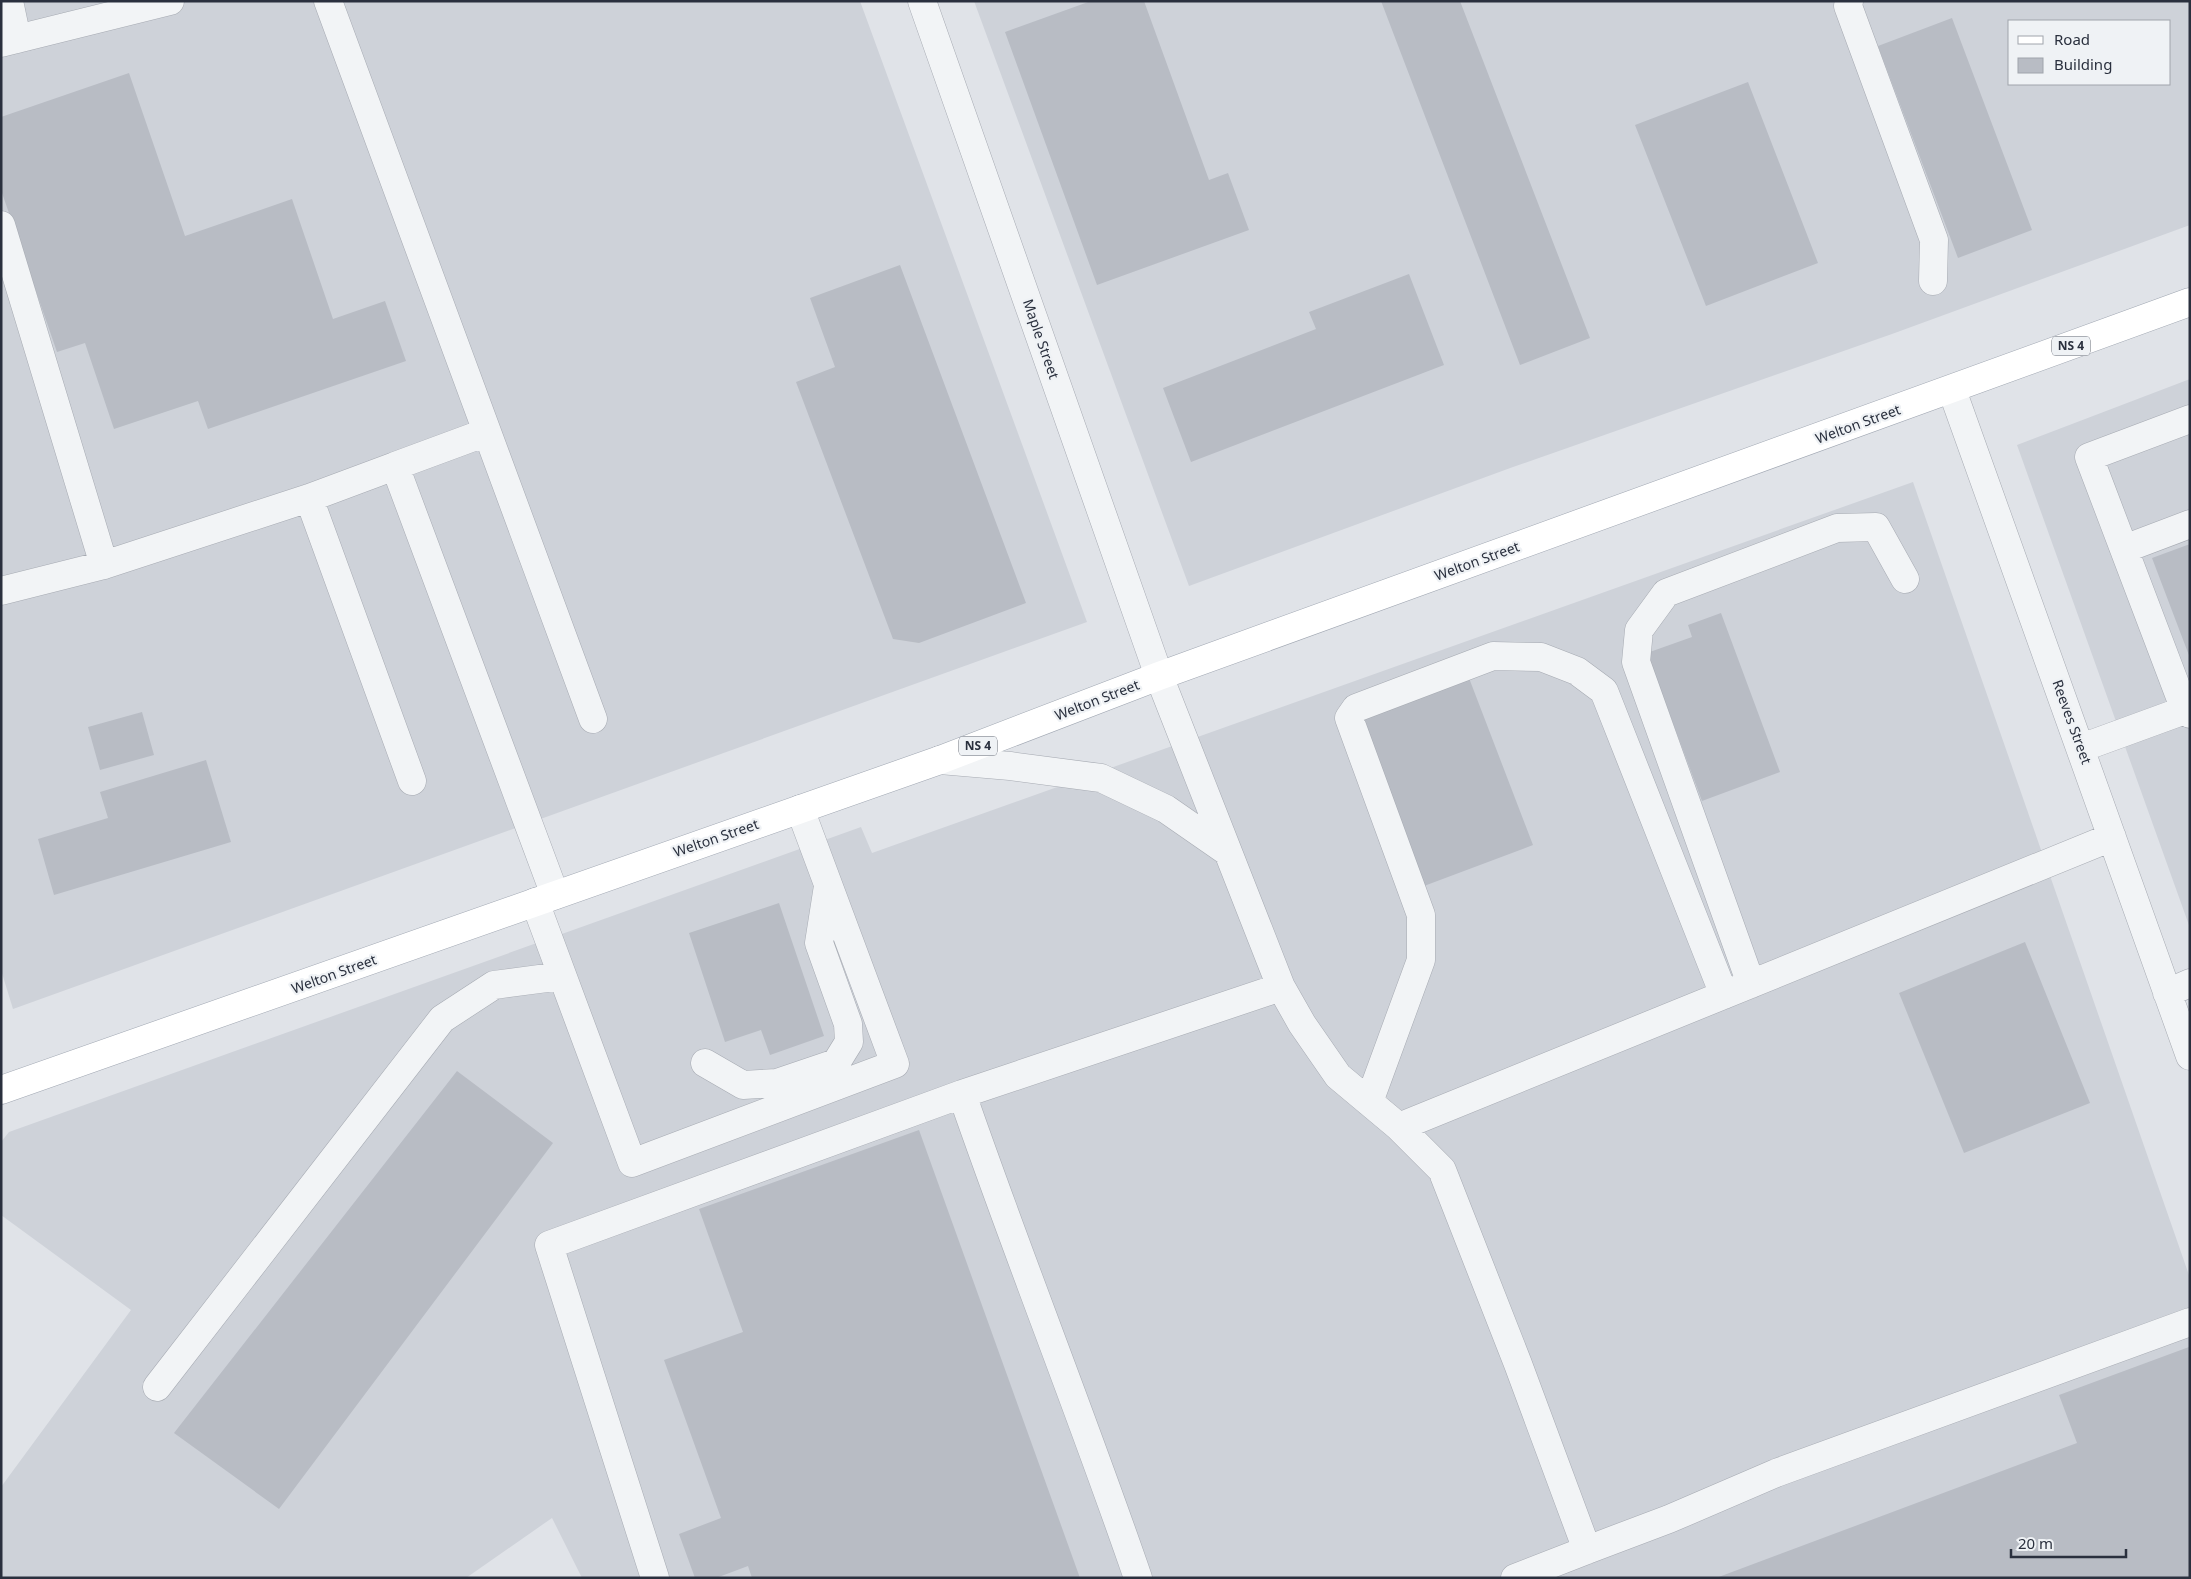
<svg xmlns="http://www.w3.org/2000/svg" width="2191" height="1579" font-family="'Noto Sans',sans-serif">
  <rect width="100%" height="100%" fill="#e0e3e8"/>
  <path fill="#ced2d9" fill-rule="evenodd" d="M1,1h859l227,621 -1074,387 -12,-39z
    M974,1h1216v224l-298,109 -379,133 -324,119zM2010,21h160v63h-160z
    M2190,379v549l-173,-483z
    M1913,482l277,796v300h-1608l-30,-60 -86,60h-465v-91l130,-177 -130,-95v-73l8,-10 852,-305 11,26z"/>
  <path fill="#b8bcc4" d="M1091,1h53l65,179 19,-7 21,57 -152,55 -92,-253z
    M1381,1h79l130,337 -70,27z
    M1952,18l80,212 -74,28 -80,-212z
    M129,73l56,163 107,-37 41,120 52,-18 21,60 -198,68 -10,-28 -84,28 -29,-86 -28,9 -56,-162v-73z
    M1748,82l70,181 -112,43 -71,-181z
    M900,265l126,338 -107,40 -26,-4 -97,-257 39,-15 -25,-69z
    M1409,274l35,91 -253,97 -28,-74 153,-59 -7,-17z
    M2190,544v114l-38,-100z
    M1721,613l59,159 -78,29 -55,-148 45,-16 -4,-12z
    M1469,678l64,167 -109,41 -64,-167z
    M142,712l12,43 -54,15 -12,-43z
    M206,760l25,82 -177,53 -16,-56 70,-21 -8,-26z
    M779,903l45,133 -54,19 -9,-25 -36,12 -36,-109z
    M2025,942l65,161 -126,50 -65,-160z
    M457,1071l96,72 -274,366 -105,-76z
    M919,1130l161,448h-328l-4,-12 -32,12h-21l-16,-44 42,-16 -57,-158 79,-28 -44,-123z
    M2189,1347l1,231h-474l361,-135 -18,-48z"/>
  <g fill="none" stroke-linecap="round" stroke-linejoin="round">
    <defs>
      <path id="minor" d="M9,1l8,38
        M328,1l265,718
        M922,1l237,675 122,311 21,37 36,52 61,51 713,-290
        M1849,1l-1,5 86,234 -1,41
        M1,43l169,-42
        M1,225l103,340 205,-67 86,-32 160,429
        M1952,390l238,666
        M2190,419l-101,38 96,253 5,4
        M395,466l92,-34
        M309,498l103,283
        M2124,549l66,-25
        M1,591l103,-26
        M2081,748l104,-38
        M940,760l70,6 91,12 65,31 62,43
        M535,902l97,261 263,-99 -95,-255
        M1751,984l-115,-322 3,-32 27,-37 171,-65 39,-1 29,52
        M2167,993l23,-10
        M705,1063l38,22 34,-2 59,-20 13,-21 -1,-18 -29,-81 9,-57
        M962,1094l319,-107
        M1369,1102l52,-142v-45l-72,-197 7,-10 137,-52 48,1 36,14 27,20 120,304
        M1399,1127l43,43 76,194 69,186 82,-31 107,-46 414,-151
        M157,1387l285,-368 52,-34 68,-9
        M655,1578l-106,-333 413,-151c56,162 120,321 176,484
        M1515,1578l72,-28"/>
      <path id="major" d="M1,1090l939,-330 219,-84 1031,-374"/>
    </defs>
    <use href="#minor" stroke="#a6aab2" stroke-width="29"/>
    <use href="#major" stroke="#a0a7b2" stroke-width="29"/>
    <use href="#minor" stroke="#f2f4f6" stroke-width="28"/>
    <use href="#major" stroke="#fff" stroke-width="28"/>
  </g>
  <g text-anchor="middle" stroke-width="4.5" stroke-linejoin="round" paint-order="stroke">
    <g fill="#eff2f5" stroke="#656a75" stroke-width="1">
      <rect x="2052" y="336.5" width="38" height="19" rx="4"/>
      <rect x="959" y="736.5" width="38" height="19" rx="4"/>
    </g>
    <g font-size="12" font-weight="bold" fill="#2a303e">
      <text x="2071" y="350">NS 4</text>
      <text x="978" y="750">NS 4</text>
    </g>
    <g font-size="14" fill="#2a303e" stroke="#eff2f5">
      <text transform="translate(1041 339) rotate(71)" y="5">Maple Street</text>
      <text transform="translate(1858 424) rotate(-20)" y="5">Welton Street</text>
      <text transform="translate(1477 561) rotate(-20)" y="5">Welton Street</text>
      <text transform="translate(1097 700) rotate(-21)" y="5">Welton Street</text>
      <text transform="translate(2072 722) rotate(70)" y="5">Reeves Street</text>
      <text transform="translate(716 838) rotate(-19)" y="5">Welton Street</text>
      <text transform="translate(334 974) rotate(-20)" y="5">Welton Street</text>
    </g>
  </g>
  <rect width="2191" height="1579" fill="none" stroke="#2a303e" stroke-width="5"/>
  <rect x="2008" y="20" width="162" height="65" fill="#eff2f5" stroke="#a0a4ac"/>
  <rect x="2018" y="36" width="25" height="8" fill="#ffffff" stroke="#a0a4ac"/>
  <text x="2054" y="45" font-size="15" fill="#2a303e">Road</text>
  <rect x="2018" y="58" width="25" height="15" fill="#b8bcc4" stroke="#a0a4ac"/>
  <text x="2054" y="70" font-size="15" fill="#2a303e">Building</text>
  <path d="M2011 1549v8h115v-8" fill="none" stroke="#2a303e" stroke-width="2.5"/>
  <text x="2018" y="1549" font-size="15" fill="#2a303e" stroke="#eff2f5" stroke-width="4" paint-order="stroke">20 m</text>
</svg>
